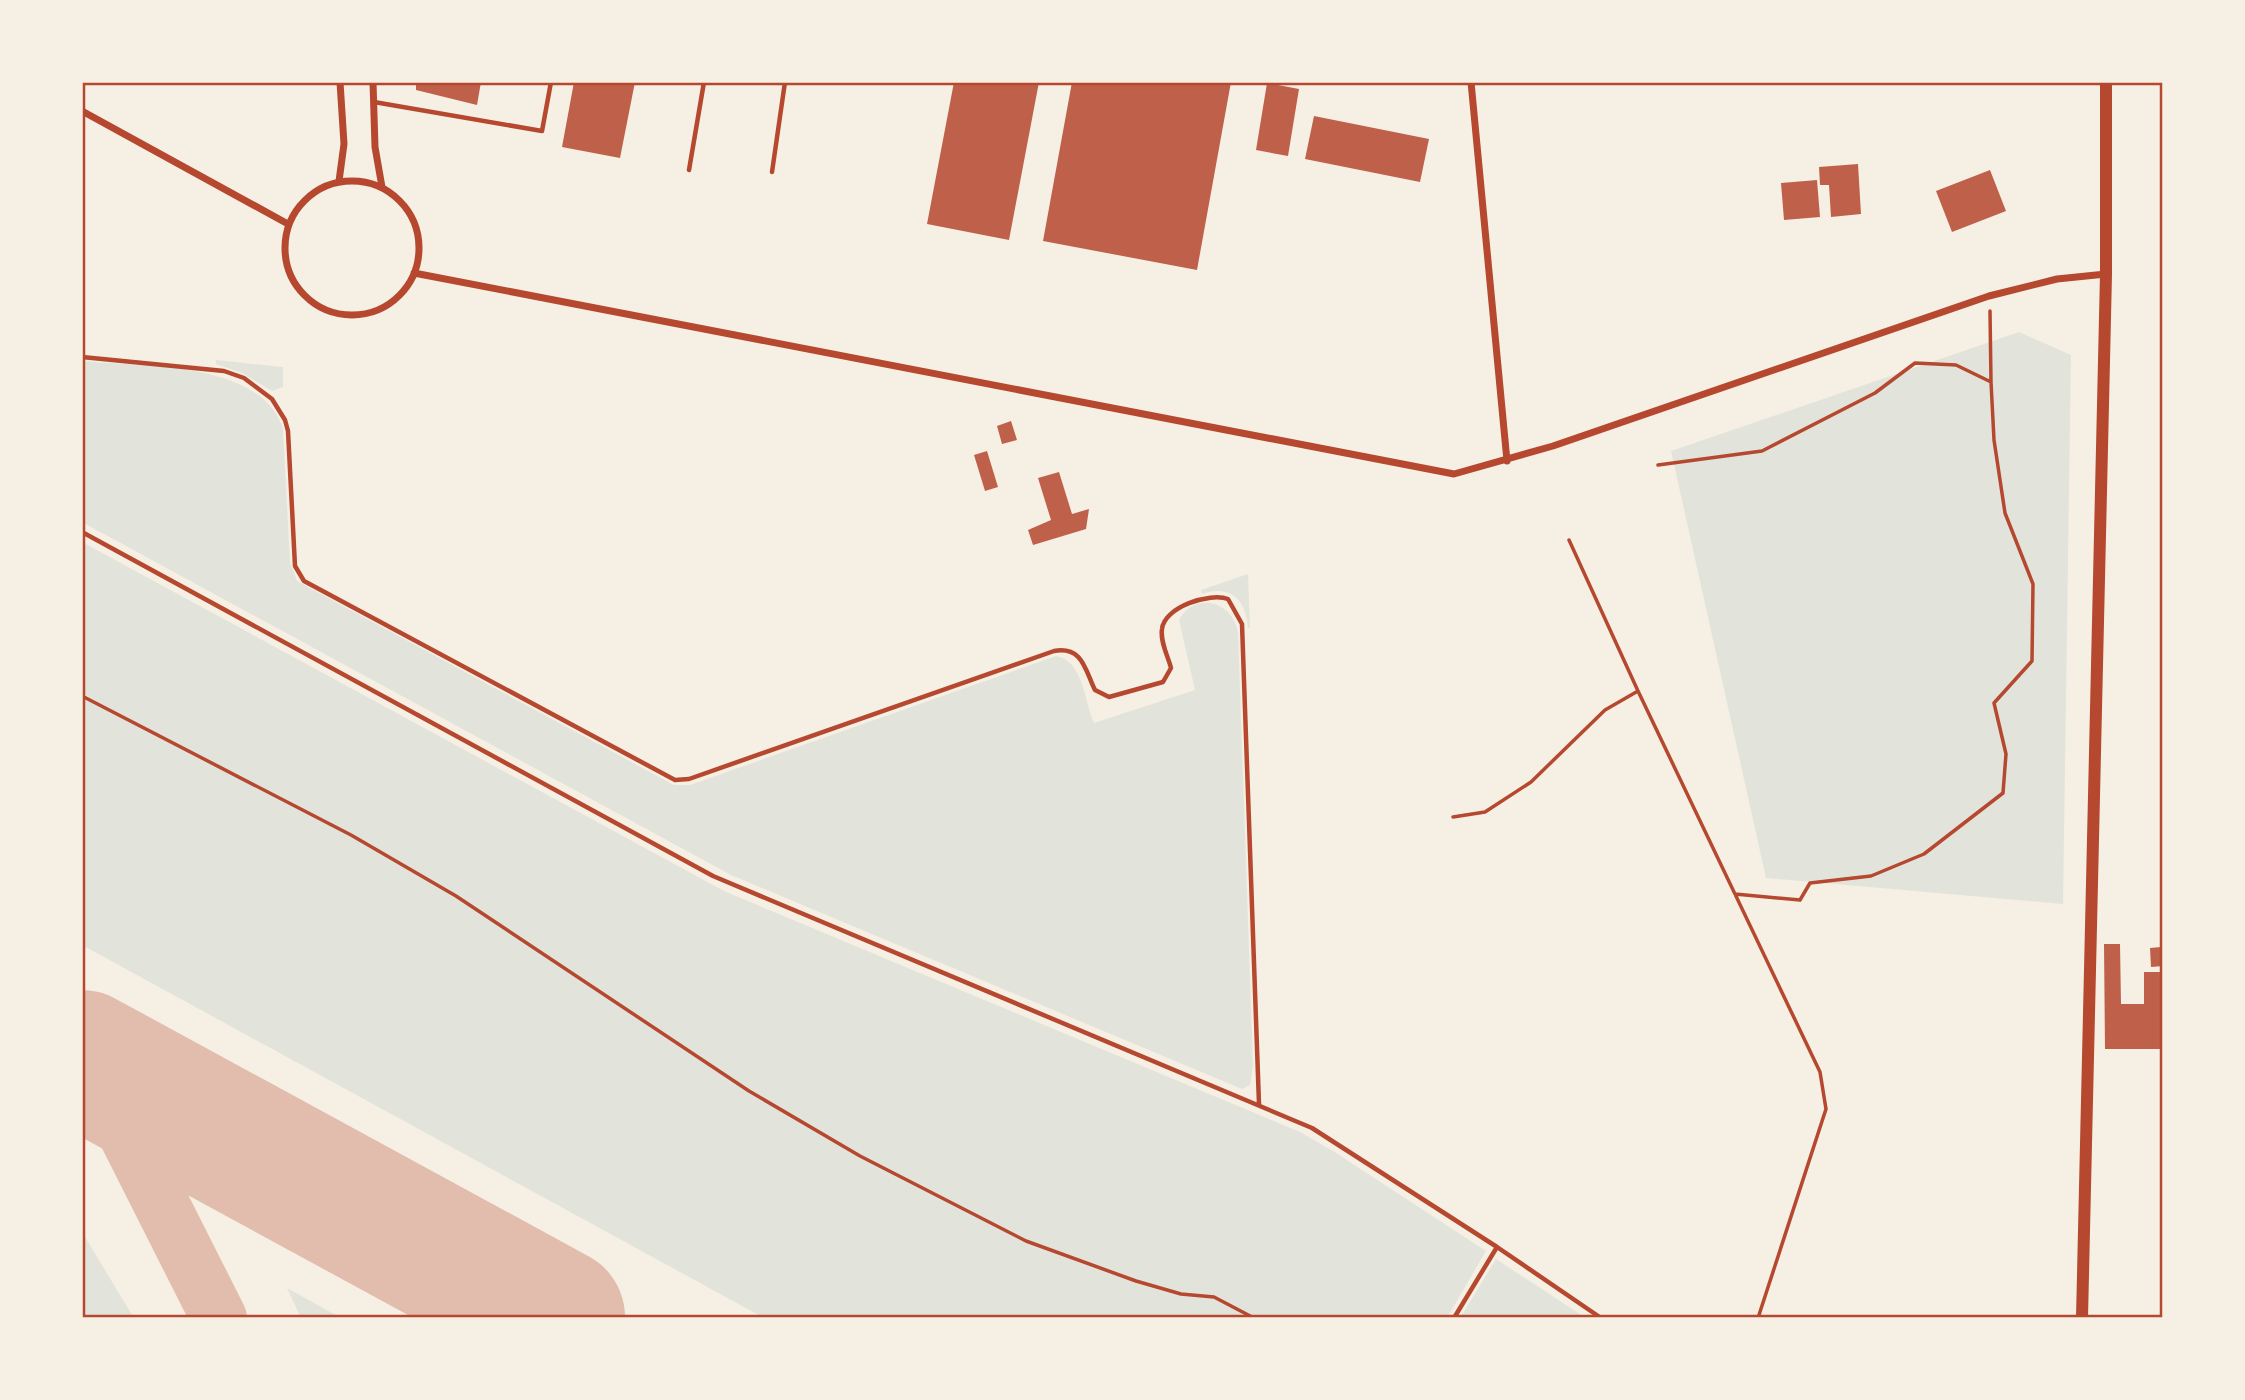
<svg xmlns="http://www.w3.org/2000/svg" width="2245" height="1400" font-family="Signika,sans-serif">
  <rect width="100%" height="100%" fill="#f6efe4"/>
  <path fill="#e2e4dc" d="M2019,332l52,23 -8,549 -297,-26 -95,-427z
    M216,360l67,7v20l-11,4 -30,-18 -26,-9z
    M82,361c58,6 180,-1 201,68l7,133 7,19 377,204h16l366,-129c27,4 29,47 38,67l101,-33 -16,-70c14,-27 52,-22 59,12l15,434 -3,19 -8,4 -511,-214 -649,-353z
    M82,542l642,349 576,241 33,19 153,100 -39,67h-683l-682,-373z
    M1248,574l2,54h-2c-2,-29 -18,-44 -46,-34l-1,-4z
    M82,1232l52,86h-52z
    M1496,1259l90,59h-126z
    M287,1288l54,30h-40z"/>
  <g fill="none" stroke-linecap="round" stroke-linejoin="round">
    <path stroke="#e2bdae" stroke-width="56" d="M82,1066l30,40 107,212
      M414,1239l46,47 18,32"/>
    <path stroke="#e2bdae" stroke-width="138" d="M82,1059l474,258"/>
  </g>
  <path fill="#bf614a" d="M416,82h65l-4,23 -61,-15z
    M574,82h61l-15,76 -58,-11z
    M954,82h85l-30,158 -82,-16z
    M1072,82h159l-34,188 -154,-29z
    M1267,83l32,6 -11,67 -32,-6z
    M1314,116l115,23 -9,43 -115,-23z
    M1858,164l3,50 -30,3 -2,-32h-9l-1,-18z
    M1990,170l16,41 -54,21 -16,-41z
    M1817,180l3,37 -36,3 -3,-37z
    M1011,421l6,19 -15,4 -5,-18z
    M987,451l11,36 -13,4 -11,-36z
    M1059,472l13,42 17,-5 -3,20 -53,16 -5,-15 23,-10 -13,-42z
    M2104,944h16l1,60h23v-32h19v77h-58z
    M2161,947l2,19 -12,1 -1,-19z"/>
  <g fill="none" stroke-linecap="round" stroke-linejoin="round">
    <path stroke="#b5482f" stroke-width="3.5" d="M1990,311l1,71
      M1658,465l104,-14 113,-58 40,-30 41,2 35,17 3,58 11,73 28,71 -1,77 -38,42 12,51 -3,39 -79,61 -53,22 -61,7 -10,17 -65,-6
      M1569,540l69,151 182,381 6,37 -68,209
      M82,696l269,139 105,61 293,195 111,65 166,85 110,40 45,13 33,3 40,21
      M1453,817l32,-5 46,-30 74,-72 33,-19"/>
    <path stroke="#b5482f" stroke-width="4.5" d="M374,102l168,29 9,-49
      M689,170l15,-88
      M772,172l13,-90
      M82,357l142,14 20,7 28,21 13,21 3,11 7,135 9,15 371,199 14,-1 365,-128c29,-5 31,19 41,39l14,7 54,-15 8,-14c-3,-12 -11,-26 -9,-39 2,-22 48,-37 66,-30l14,25 17,480
      M82,532l631,344 599,252 185,119
      M1454,1318l43,-71 104,71"/>
    <path stroke="#b5482f" stroke-width="7" d="M373,82l2,65 7,40
      M1471,82l36,379
      M82,111l206,113
      M285 248a67 67 0 1 1 134 0a67 67 0 1 1-134 0Z
      M339,181l5,-37 -4,-62
      M414,273l1040,201 99,-28 436,-150 68,-17 49,-5"/>
    <path stroke="#b5482f" stroke-width="12" d="M2082,1318l24,-1044v-192"/>
  </g>
  <rect width="2245" height="1400" fill="none" stroke="#f6efe4" stroke-width="168"/>
  <rect x="84" y="84" width="2077" height="1232" fill="none" stroke="#b5482f" stroke-width="2.5"/>
</svg>
